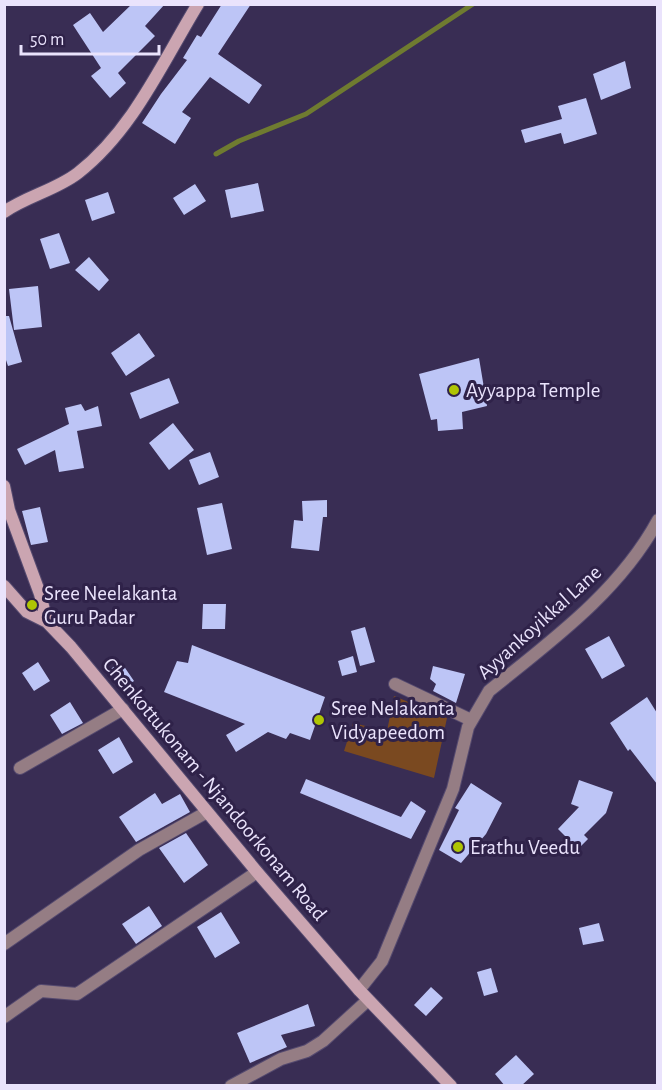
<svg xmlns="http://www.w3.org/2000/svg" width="662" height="1090" font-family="'Alegreya Sans',sans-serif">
  <rect width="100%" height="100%" fill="#392d54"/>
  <path fill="#7a4920" d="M394,696l53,22 -13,60 -90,-27 9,-28 34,8z"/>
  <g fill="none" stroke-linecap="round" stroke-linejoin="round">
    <path stroke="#6f7b30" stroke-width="5" d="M216,154l23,-13 67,-27 167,-110"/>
  </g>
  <path fill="#bdc5f6" d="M132,4h33l-20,22 10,10 -37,37 8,10 -16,15 -19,-22 10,-8 -28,-43 17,-12 13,19z
    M222,4h29l-33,50 44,31 -13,19 -39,-27 -28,35 9,6 -16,26 -33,-21 19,-29 26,-34 -4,-2 14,-23 4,2z
    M625,61l6,27 -30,12 -8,-26z
    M586,98l11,36 -33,10 -3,-11 -36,10 -4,-13 41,-11 -4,-13z
    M258,183l6,28 -33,7 -6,-28z
    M195,184l11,17 -22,14 -11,-17z
    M108,192l7,21 -23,8 -7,-21z
    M59,233l11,30 -20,6 -10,-30z
    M89,257l20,23 -10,11 -24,-21z
    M38,286l4,41 -28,3 -5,-41z
    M4,316h5l13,46 -14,4 -4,-12z
    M139,333l16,23 -29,20 -15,-23z
    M479,358l8,48 -25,6 1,17 -25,2 -1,-12 -6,1 -12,-46z
    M169,378l10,25 -39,16 -10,-26z
    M81,404l4,7 13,-5 4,20 -25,5 7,37 -25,4 -4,-22 -30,15 -8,-16 52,-25 -4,-16z
    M173,423l21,27 -25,20 -20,-27z
    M210,452l9,25 -20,8 -10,-25z
    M327,500v17h-4l-4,34 -28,-3 3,-28 9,1 -1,-20z
    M222,503l10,46 -25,6 -10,-47z
    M40,507l8,35 -17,3 -9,-34z
    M203,604h23l-1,25h-23z
    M365,627l10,35 -15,4 -9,-35z
    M609,636l16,30 -23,13 -17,-30z
    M192,645l133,52 -15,43 -20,-7 -4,6 -18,-7 -32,20 -10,-17 19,-11 -81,-32 13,-31 11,2z
    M353,656l4,16 -15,4 -4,-15z
    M38,662l12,19 -16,10 -12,-18z
    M121,662l13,19 -12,8 -13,-19z
    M433,666l32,8 -9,29 -23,-12 3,-7 -6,-5z
    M647,697l10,16v71l-27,-35 -2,2 -18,-28z
    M70,702l13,21 -21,11 -12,-19z
    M119,737l14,25 -20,12 -15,-24z
    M306,779l95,38 10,-16 15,10 -15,28 -111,-46z
    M579,780l34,12 -7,21 -22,22 4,4 -10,10 -20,-20 21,-22 -8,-3z
    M471,783l31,20 -16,31 -25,29 -22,-13 20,-40 -4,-2z
    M155,793l7,11 18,-10 10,18 -54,30 -17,-25z
    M186,833l22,32 -24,18 -25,-35z
    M149,906l13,20 -26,18 -14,-20z
    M221,912l19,31 -25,15 -18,-31z
    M599,923l5,18 -21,4 -4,-17z
    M491,968l7,24 -14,4 -7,-24z
    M431,987l12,11 -17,18 -12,-11z
    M308,1004l7,22 -34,9 6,12 -37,16 -13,-30z
    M516,1055l18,19 -13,12h-16l-10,-12z"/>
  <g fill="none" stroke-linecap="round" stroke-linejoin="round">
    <defs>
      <path id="minor" d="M395,684l76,36
        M20,768l103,-59
        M4,944l135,-94 68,-38
        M359,990l23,-29 71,-172 15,-62 21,-36c62,-50 130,-99 169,-171
        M4,1017l37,-26 36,3 180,-122
        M231,1086l50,-27 26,-8 16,-10 45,-41"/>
      <path id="secondary" d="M4,212c23,-16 52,-22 74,-39 55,-43 84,-110 120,-169
        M4,486l5,24 31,84 7,28 24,25 186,225 102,118 92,96
        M4,586l23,26 20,10"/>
    </defs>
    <use href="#minor" stroke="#554a6f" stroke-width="14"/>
    <use href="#secondary" stroke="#554a6f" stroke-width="14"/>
    <use href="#minor" stroke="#957d84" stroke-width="12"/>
    <use href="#secondary" stroke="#cba5b1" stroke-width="12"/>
  </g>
  <g fill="#afc504" stroke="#2f2249" stroke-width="2">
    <circle cx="454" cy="390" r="6"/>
    <circle cx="32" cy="605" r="6"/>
    <circle cx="319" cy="720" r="6"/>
    <circle cx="458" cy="847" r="6"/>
  </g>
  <g text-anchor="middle" stroke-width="6" stroke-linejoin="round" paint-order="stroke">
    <g font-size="21" fill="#eae3fc" stroke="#2f2249" text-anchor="start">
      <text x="466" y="397">Ayyappa Temple</text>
      <text x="44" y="600">Sree Neelakanta<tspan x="44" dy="24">Guru Padar</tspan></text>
      <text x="331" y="715">Sree Nelakanta<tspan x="331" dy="24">Vidyapeedom</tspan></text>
      <text x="470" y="854">Erathu Veedu</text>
    </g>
    <g font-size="21" fill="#eae3fc" stroke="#2f2249">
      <text transform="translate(539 622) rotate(-42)" y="7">Ayyankoyikkal Lane</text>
      <text transform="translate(215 789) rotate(50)" y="7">Chenkottukonam - Njandoorkonam Road</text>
    </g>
  </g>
  <rect width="662" height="1090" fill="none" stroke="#eae3fc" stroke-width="12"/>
  <path d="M21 45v9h138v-9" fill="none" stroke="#eae3fc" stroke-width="3"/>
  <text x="30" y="45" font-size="18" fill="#eae3fc" stroke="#2f2249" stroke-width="4.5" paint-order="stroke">50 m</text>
</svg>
